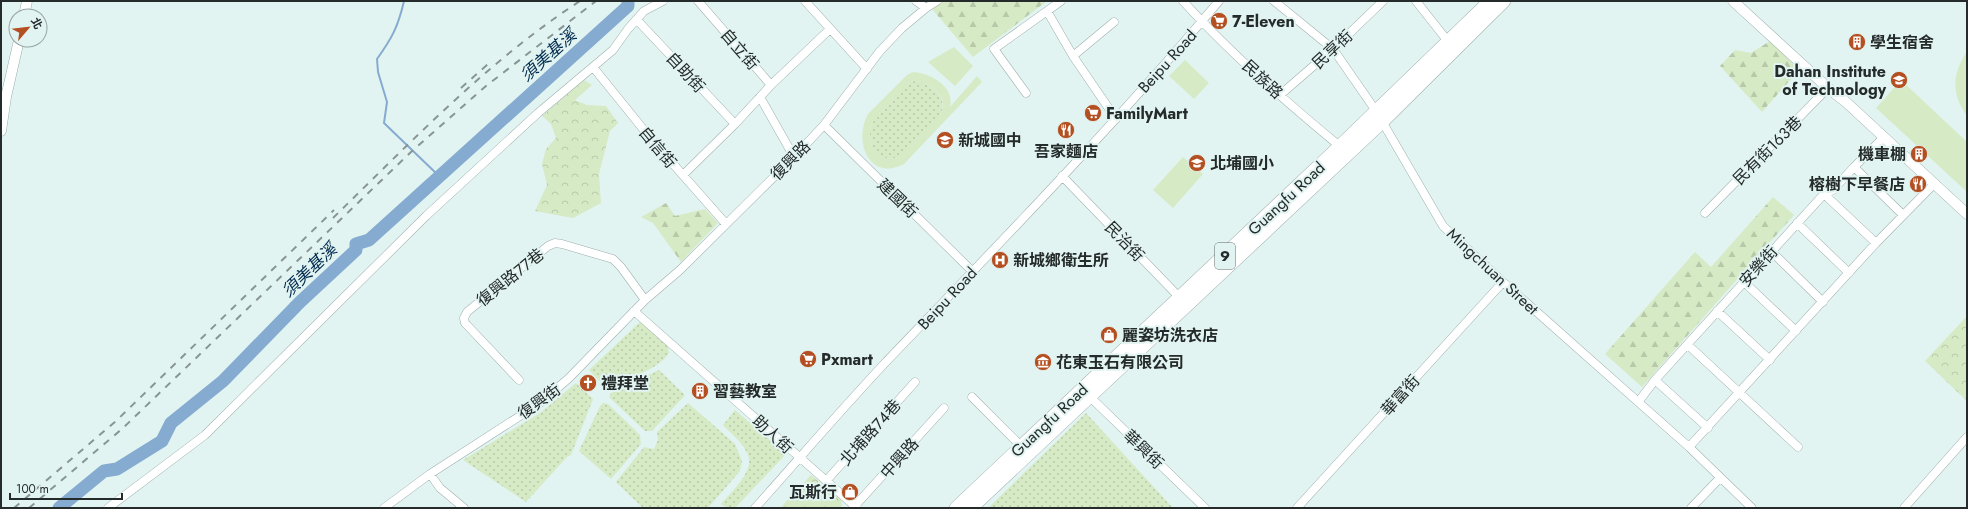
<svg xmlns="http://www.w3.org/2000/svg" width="1968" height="509" font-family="Jost,'Noto Sans TC',sans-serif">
  <defs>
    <pattern id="grass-dots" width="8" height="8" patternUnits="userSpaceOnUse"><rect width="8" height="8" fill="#d6eac5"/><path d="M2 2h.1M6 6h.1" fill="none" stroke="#b8c9a9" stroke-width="1.8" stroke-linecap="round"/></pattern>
    <pattern id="forest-firs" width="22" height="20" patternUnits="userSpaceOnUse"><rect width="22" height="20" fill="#d6eac5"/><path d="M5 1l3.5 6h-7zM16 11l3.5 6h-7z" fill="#b8c9a9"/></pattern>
    <pattern id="park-crowns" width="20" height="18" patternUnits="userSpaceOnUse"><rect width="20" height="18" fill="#d6eac5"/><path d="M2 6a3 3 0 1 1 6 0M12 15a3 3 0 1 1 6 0" fill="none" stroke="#b8c9a9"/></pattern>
  </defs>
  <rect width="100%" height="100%" fill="#e2f4f2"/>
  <path fill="url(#grass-dots)" d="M915,81c16,1 35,17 25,35 -4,8 -14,15 -21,22 -5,5 -10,14 -17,18 -9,5 -24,3 -29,-7 -4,-10 -4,-17 -1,-26l38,-41z
    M641,321l27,26 1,6c-11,17 -42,26 -60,34l-6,-2 -14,-15z
    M659,370l26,25 -33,36h-7l-36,-34 2,-4z
    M576,383l17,16 -22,56 -4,2 -41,45 -63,-42 77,-47z
    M603,403l5,1 32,31 1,9 -30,35 -32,-28 21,-45z
    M688,403l47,41 7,17 -2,10 -32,37h-65l-27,-26 28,-35 10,2 4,-9 -1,-8z
    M735,410l51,44 -51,54h-8l-6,-4c11,-13 37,-35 25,-53 -5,-10 -16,-18 -23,-26z
    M1086,413l87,95h-185z"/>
  <path fill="url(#forest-firs)" d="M942,1h105l-74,56 -41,-48z
    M1770,41l29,29 -37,42 -42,-46 15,-16 16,3z
    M1773,197l21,18 -152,172 -37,-33 90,-102 16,15z
    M666,203l9,13 30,-7 13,14 -37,39 -28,-39 -12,-6z"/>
  <path fill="url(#park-crowns)" d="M584,80l8,5 -17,15 12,5 19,1 12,17 -8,8 -11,43 2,29 -28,15 -38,-7 12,-26 -5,-21 4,-15 10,-11 -5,-14 -9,-8z
    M1967,316v85l-42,-40z
    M811,475l30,24 1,7 -2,2h-56l-2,-2z"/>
  <path fill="#d6eac5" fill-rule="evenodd" d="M954,47l19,19 -18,20 -27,-24z
    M1967,51v65c-16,-23 -15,-41 0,-65z
    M1185,60l24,23 -15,16 -25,-23z
    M913,72c17,1 42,14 37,35l27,-31 5,6 -78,82c-35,18 -51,-23 -36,-50l39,-39zM915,81c16,1 36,17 25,35 -5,8 -14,15 -21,22 -5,5 -10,14 -17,18 -9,5 -24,3 -29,-7 -4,-9 -4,-17 -1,-26l38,-41z
    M1901,80l66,62v50l-91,-84z
    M1183,157l20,17 -30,34 -20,-18z"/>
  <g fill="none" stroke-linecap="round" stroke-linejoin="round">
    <path stroke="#86abd0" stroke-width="2" d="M404,1c-6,26 -12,37 -27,58l1,13 9,30 -3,21 55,53"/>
    <path stroke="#86abd0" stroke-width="13" d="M59,508l45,-37 13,-2 45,-28 9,-18 52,-42 77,-79 56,-52v-6l13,-4 259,-234v-5"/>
    <defs>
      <path id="minor" d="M805,1l62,68
        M916,1l10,7
        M1183,1c48,53 104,102 159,147
        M1274,1l59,48 43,62 67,115 60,56 186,165 63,61
        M1416,1l34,43
        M1047,11l26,45 43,63
        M637,20l98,104
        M1073,56l41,-34
        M593,67l59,73 74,84
        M771,85l59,-56
        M1026,93l-32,-44 67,-48
        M1280,95l53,-46 50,-48
        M760,97l34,60
        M824,125l148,146
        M1854,167l49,48
        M683,175l52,-51 36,-39 -73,-84
        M1062,176l121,125
        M1824,194l52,49
        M1705,213l123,-125
        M1797,223l52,50
        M1771,251l52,51
        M1744,282l52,49
        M634,311l223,197
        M1717,311l53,49
        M1688,345l110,102
        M519,380l-54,-57 -1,-5 3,-6 81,-66 7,-3 7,1 51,15 8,8 24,33
        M1655,380l53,48
        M1087,394l118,114
        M972,397l49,49
        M1639,401l16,-21 169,-186 9,-4 21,-23 30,-30
        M1689,447l187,-204 58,-59
        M430,474l10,14 24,20
        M826,481l89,-99
        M108,508l97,-73 221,-219 112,-103 75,-63 15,-21 16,-18 19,-10
        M384,508l46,-34 110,-71 29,-25 76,-78 35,-30 114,-113 30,-32 56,-74 22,-23 24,-20 11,-7
        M755,508c43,-48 85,-97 129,-144 114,-119 229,-237 335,-363
        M853,508l91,-100
        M1297,508l206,-226
        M1691,508l29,-30
        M1904,508l63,-71"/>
      <path id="tertiary" d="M1733,1l95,87 19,15 120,111
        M24,16l3,-15
        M1,131l5,-34 13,-57"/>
      <path id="primary" d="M956,508l384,-362 150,-145
        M971,508l411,-386 122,-121"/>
    </defs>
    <use href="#minor" stroke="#9dafad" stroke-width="9"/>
    <use href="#tertiary" stroke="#9dafad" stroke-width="11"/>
    <use href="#primary" stroke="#9dafad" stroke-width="14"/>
    <use href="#minor" stroke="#fff" stroke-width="8"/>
    <use href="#tertiary" stroke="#fff" stroke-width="10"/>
    <use href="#primary" stroke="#fff" stroke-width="13"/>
    <path stroke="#889593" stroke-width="2" stroke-dasharray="7 7" stroke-linecap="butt" d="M461,88l27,-24
      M333,218c78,-76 155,-157 247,-217
      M14,508l102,-87 218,-211
      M29,508l94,-80 288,-276 75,-66 110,-85"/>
  </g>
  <defs>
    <symbol id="supermarket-disc" viewBox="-11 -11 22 22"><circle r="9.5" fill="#b44f21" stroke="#e2f4f2"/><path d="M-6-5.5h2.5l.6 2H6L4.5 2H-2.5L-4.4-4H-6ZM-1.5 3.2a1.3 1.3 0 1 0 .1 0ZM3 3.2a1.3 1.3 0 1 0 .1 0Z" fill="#fff"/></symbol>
    <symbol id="building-disc" viewBox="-11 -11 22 22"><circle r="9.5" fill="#b44f21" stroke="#e2f4f2"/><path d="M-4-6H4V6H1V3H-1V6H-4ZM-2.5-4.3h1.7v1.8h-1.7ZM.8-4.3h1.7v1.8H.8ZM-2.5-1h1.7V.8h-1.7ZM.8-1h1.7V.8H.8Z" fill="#fff"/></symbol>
    <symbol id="university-disc" viewBox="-11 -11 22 22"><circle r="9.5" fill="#b44f21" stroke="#e2f4f2"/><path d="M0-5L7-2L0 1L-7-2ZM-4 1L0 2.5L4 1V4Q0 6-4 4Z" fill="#fff"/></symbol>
    <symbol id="restaurant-disc" viewBox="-11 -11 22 22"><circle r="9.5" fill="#b44f21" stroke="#e2f4f2"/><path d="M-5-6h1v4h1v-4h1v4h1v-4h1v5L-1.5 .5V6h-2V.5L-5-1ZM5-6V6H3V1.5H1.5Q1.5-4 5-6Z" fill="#fff"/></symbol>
    <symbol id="school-disc" viewBox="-11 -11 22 22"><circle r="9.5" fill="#b44f21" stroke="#e2f4f2"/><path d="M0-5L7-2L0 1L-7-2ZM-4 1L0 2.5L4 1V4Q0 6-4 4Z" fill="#fff"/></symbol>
    <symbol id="hospital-disc" viewBox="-11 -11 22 22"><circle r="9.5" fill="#b44f21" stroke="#e2f4f2"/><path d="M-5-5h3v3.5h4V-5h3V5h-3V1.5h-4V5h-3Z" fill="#fff"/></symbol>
    <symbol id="shop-disc" viewBox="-11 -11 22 22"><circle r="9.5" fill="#b44f21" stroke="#e2f4f2"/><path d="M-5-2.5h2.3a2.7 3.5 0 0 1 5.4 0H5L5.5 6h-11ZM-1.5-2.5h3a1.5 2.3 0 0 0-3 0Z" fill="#fff"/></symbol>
    <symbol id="museum-disc" viewBox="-11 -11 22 22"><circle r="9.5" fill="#b44f21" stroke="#e2f4f2"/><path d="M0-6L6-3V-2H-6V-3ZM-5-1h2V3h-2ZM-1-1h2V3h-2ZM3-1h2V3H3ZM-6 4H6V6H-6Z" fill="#fff"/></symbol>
    <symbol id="church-disc" viewBox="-11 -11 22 22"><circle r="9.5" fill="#b44f21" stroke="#e2f4f2"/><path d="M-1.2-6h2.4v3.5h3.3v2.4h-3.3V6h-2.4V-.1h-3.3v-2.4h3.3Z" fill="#fff"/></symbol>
  </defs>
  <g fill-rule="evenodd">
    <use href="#supermarket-disc" x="1209" y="11" width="20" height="20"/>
    <use href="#building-disc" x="1847" y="32" width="20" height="20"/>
    <use href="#university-disc" x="1889" y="70" width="20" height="20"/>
    <use href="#supermarket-disc" x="1083" y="103" width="20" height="20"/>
    <use href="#restaurant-disc" x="1056" y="120" width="20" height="20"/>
    <use href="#school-disc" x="935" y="130" width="20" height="20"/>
    <use href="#building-disc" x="1909" y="144" width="20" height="20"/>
    <use href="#school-disc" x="1187" y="153" width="20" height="20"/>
    <use href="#restaurant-disc" x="1908" y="174" width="20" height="20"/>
    <use href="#hospital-disc" x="990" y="250" width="20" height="20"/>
    <use href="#shop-disc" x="1099" y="325" width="20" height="20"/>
    <use href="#supermarket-disc" x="798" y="349" width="20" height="20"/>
    <use href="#museum-disc" x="1033" y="352" width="20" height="20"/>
    <use href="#church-disc" x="578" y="373" width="20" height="20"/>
    <use href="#building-disc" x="690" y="381" width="20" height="20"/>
    <use href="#shop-disc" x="840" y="482" width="20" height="20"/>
  </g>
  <g text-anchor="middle" stroke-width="4" stroke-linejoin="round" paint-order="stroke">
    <rect fill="#e2f4f2" stroke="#5d6766" stroke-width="1" x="1215" y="243" width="20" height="26" rx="3"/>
    <g font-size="15" font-weight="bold" fill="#242b2a">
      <text x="1225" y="261">9</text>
    </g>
    <g font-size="16" font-weight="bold" fill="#242b2a" stroke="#e2f4f2" text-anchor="start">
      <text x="1232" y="27">7-Eleven</text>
      <text x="1870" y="48">學生宿舍</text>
      <text x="1886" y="77" text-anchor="end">Dahan Institute<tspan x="1886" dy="18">of Technology</tspan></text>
      <text x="1106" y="119">FamilyMart</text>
      <text x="958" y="146">新城國中</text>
      <text x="1066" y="157" text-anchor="middle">吾家麵店</text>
      <text x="1906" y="160" text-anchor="end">機車棚</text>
      <text x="1210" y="169">北埔國小</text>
      <text x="1905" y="190" text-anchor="end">榕樹下早餐店</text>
      <text x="1013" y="266">新城鄉衛生所</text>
      <text x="1122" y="341">麗姿坊洗衣店</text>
      <text x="821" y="365">Pxmart</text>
      <text x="1056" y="368">花東玉石有限公司</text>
      <text x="601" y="389">禮拜堂</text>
      <text x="713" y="397">習藝教室</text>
      <text x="837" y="498" text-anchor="end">瓦斯行</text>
    </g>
    <g font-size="16" fill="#242b2a" stroke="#e2f4f2">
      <text transform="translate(740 49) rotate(49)" y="6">自立街</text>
      <text transform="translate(1332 49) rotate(-43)" y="6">民享街</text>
      <text transform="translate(1167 61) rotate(-48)" y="6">Beipu Road</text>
      <text transform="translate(686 72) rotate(47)" y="6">自助街</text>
      <text transform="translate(1263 79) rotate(43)" y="6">民族路</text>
      <text transform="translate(658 147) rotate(50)" y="6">自信街</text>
      <text transform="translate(1767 150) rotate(-45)" y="6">民有街163巷</text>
      <text transform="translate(790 160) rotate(-45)" y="6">復興路</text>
      <text transform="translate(898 198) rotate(44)" y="6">建國街</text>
      <text transform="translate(1286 198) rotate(-43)" y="6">Guangfu Road</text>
      <text transform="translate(1125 241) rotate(46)" y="6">民治街</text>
      <text transform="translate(1758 266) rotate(-48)" y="6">安樂街</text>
      <text transform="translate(1493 271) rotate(43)" y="6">Mingchuan Street</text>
      <text transform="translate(510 277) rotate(-39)" y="6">復興路77巷</text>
      <text transform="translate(947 298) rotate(-47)" y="6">Beipu Road</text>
      <text transform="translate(1400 395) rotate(-48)" y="6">華富街</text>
      <text transform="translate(539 401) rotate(-36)" y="6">復興街</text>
      <text transform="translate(1049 420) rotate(-43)" y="6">Guangfu Road</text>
      <text transform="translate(870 432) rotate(-48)" y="6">北埔路74巷</text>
      <text transform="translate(773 434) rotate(42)" y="6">助人街</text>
      <text transform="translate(1144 449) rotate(44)" y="6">華興街</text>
      <text transform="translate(899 458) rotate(-48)" y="6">中興路</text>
    </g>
    <g font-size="17" font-style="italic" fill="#002a4d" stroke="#e2f4f2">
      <text transform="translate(548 55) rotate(-42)" y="6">須美基溪</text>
      <text transform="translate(309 270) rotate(-44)" y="6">須美基溪</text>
    </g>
  </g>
  <rect width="1968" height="509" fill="none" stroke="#242b2a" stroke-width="4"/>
  <g transform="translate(28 28) rotate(62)"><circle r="19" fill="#e2f4f2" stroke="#96a4a2"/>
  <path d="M0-3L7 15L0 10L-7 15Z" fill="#b44f21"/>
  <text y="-6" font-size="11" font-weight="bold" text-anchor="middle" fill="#242b2a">北</text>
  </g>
  <path d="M10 493v6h112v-6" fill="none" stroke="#242b2a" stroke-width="2"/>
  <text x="16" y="493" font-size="12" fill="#242b2a" stroke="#e2f4f2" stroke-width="3" paint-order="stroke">100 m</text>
</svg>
